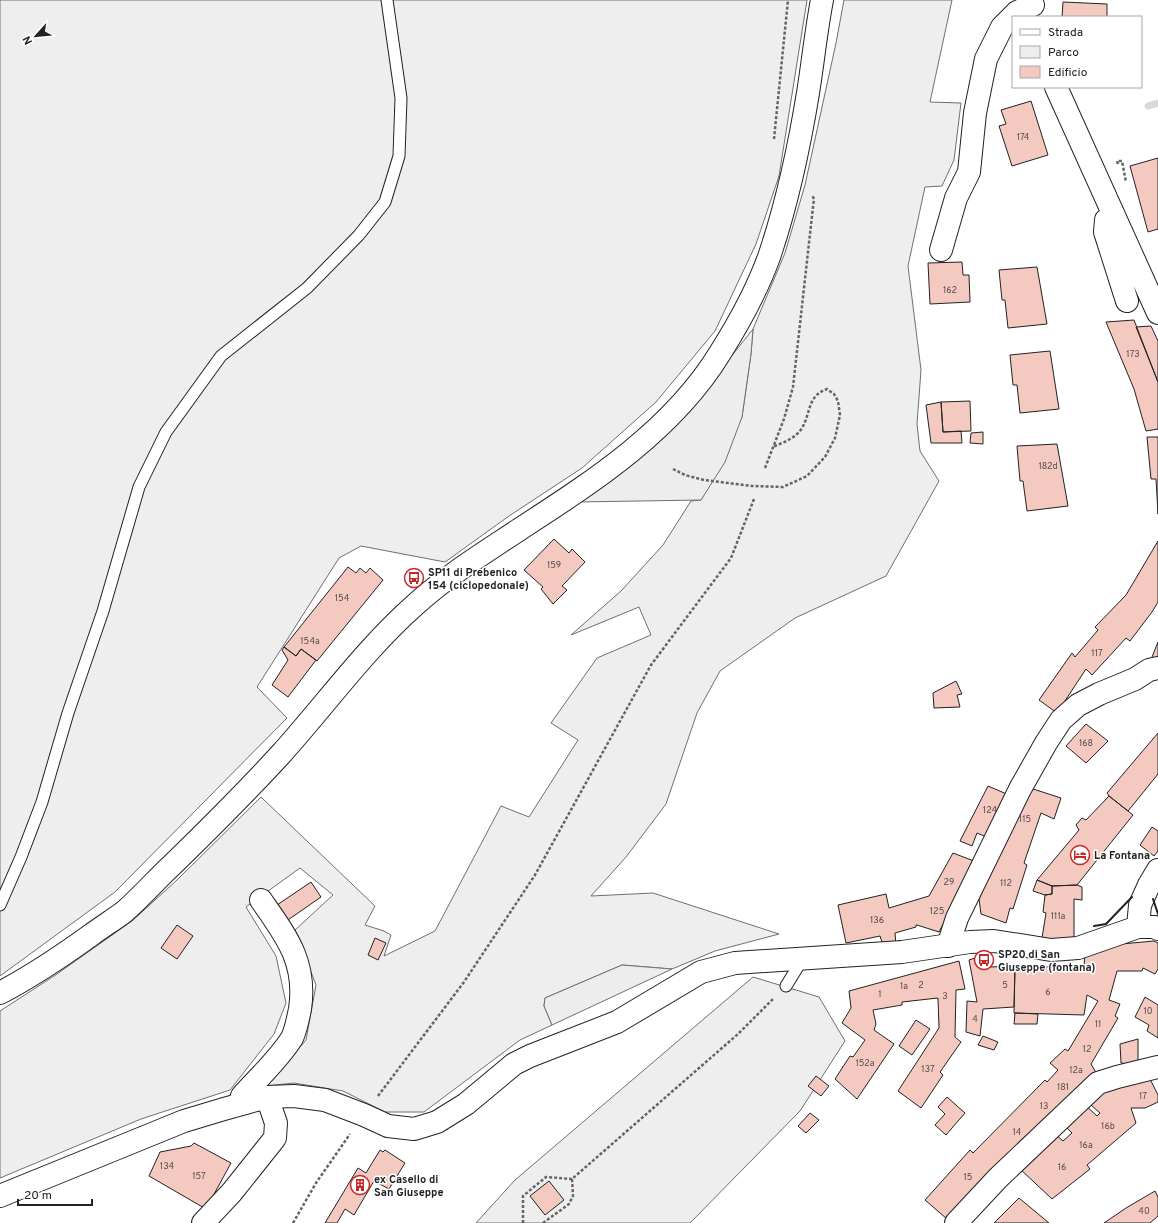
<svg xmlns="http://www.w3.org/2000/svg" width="1158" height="1223" font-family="Overpass,sans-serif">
  <rect width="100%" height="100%" fill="#fff"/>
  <path fill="#eee" stroke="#6f6f6f" d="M0,0h807l-28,176 -23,68 -41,87 -59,71 -74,66 -73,48 -64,46 -84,-16 -22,12 -82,129 30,31 -172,174 -115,84z
    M844,0h108l-22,102 31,1 -7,57 -12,26 -17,1 -17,79 13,104 -4,54 3,27 19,30 -53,95 -91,42 -75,53 -23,42 -31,91 -40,53 -35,39 62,-3 126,41 -64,17 -43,18 -50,-4 -77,33 -1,8 8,19 -32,15 -96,72h-39l-42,-21 -49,-8 -28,3 40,-46 10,-55 -21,-55 38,-35 -33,-27 -54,39 30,49 10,47 -12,31 -44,56 -89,29 -141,59v-167l57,-37 75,-53 45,-41 84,-83 114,109 -10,19 19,6 7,4 -7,21 51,-25 66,-125 28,11 49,-77 -27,-17 46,-65 54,-23 -12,-28 -68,28 50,-44 42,-46 28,-44 10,-1 41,-83 9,-63 2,-25 32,-76 20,-68 31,-142z
    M753,977l66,20 26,44 -45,70 -110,112h-214l39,-43z"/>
  <path fill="#ededed" stroke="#6f6f6f" d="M753,329l-2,25 -9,63 -17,45 -24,38 -124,2 37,-23 44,-41 45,-46z
    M622,965l50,4 -120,56 -8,-19 1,-8z"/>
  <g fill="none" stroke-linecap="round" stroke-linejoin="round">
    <path stroke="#d9d9d9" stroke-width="7" d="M1148,106l10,-3"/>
  </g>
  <path fill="#f3c9c0" stroke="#222" d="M1063,2l44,2v13h-45z
    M1031,101l17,54 -36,11 -13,-40 7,-2 -5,-14z
    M1158,158v71l-10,3 -18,-66z
    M962,262l1,13h6l1,27 -40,2 -2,-41z
    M1037,267l10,57 -39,4 -3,-28h-3l-3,-30z
    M1134,320l24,62v47l-12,2 -12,-42 -28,-67z
    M1151,326l7,15v41l-22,-55z
    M1050,351l9,58 -39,4 -3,-28h-4l-3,-30z
    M970,401l1,30 -28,1 -2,-30z
    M941,402l2,30 18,-1 1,12h-31l-5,-38z
    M983,432v12l-13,-1 1,-10z
    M1147,437h11v77l-2,-35h-5z
    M1057,444l11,62 -41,5 -4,-30h-3l-3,-35z
    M554,539l15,14 3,-4 13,13 -23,24 5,4 -14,14 -12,-15 2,-2 -19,-17z
    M1158,541v61l-6,10 -22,29 -4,-3 -34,37 -6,-6 -29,44 -18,-13 33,-47 3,4 23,-27 -3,-3 31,-32z
    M348,567l8,6 4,-5 6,5 4,-5 13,12 -66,81 -16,-12 -5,7 -12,-9z
    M1158,642v18l-1,1 -5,-4z
    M284,647l12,9 5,-7 15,11 -28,37 -16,-12 16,-25 -6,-10z
    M956,681l6,13 -5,1 3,12 -26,1 -1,-15z
    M1086,724l22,17 -22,22 -20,-17z
    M1158,733v41l-30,37 -19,-15 -2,-3z
    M988,786l21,9 -20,43 -12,-5 -5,13 -12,-5z
    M1027,787l34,11 -7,21 -13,-6 -17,50 3,2 -14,44 -3,-1 -4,15 -25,-9 -2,-15z
    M1109,796l24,19 -56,70 -25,1 -15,-6 42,-50 -3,-5 6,-7 4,2z
    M1152,827l6,4v20l-4,5 -14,-11z
    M953,853l26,10 -11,13 -29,56 -22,-7h-1v2l-21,6 1,13 -12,2 -4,-12 -34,7 -8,-38 48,-11 3,14 40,-12z
    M1037,880l15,6v8l-7,1 -12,-4z
    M311,882l10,15 -36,25 -11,-15z
    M1077,885l5,2v13l-8,-1v43l-32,-4 4,-25 -3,-1 2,-17 7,-1v-8z
    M177,925l16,11 -16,23 -16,-11z
    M375,938l11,5 -8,17 -10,-5z
    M1154,941l4,2v26l-3,5 -12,-6 -1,3h-25l-8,29 11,4 -5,12 3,2 -27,46 7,12 -151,143 -22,-19 45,-50 3,3 72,-73 2,2 11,-12 -8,-7 15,-14 3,2 30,-50 -11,-6 -3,20 -70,-2 1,-47 69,2 1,-17 36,-7z
    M987,954l3,13 25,-1 -1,41 -31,2 -3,27 -14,-4 1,-31 10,1 -8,-42z
    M959,961l6,28 -9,1 -1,47 6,5 -21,30 3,3 -22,33 -23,-17 41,-63 -1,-30 -36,4v3l-29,5 3,14 -2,6 20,14 -37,55 -22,-20 15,-23 3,1 12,-17 -23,-17 9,-15 -2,-17z
    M1145,997l13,8v33l-11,-7 2,-6 -14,-8z
    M1015,1013l23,1 -1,10h-23z
    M916,1020l14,9 -18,26 -13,-9z
    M983,1036l15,6 -4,8 -16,-5z
    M1138,1039v26l-17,-2 -1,-19z
    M816,1076l13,10 -8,10 -13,-10z
    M1149,1077l9,18v7l-13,6h-14l5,15 -49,42 3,4 -38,30 -33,-31 36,-34 8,7 9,-8 -6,-6 8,-6 -4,-4 15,-12 12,11 3,-3 -9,-8 5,-13z
    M947,1097l18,16 -19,22 -11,-10 10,-11 -7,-7z
    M810,1113l9,7 -13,13 -8,-7z
    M194,1143l37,20 -25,46 -57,-33 11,-24 31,-6z
    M380,1150l3,2 2,-2 20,13 -16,26 -15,-8 -20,34 -9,-6 -8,14h-12l33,-55 8,5z
    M549,1181l15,19 -19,15 -15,-19z
    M1155,1191l3,6v19l-8,7h-46l22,-15z
    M1019,1198l30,25h-55z"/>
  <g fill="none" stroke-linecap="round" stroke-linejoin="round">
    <defs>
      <path id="service" d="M0,905l21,-48 21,-55 26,-89 35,-102 36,-124 27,-55 55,-76 86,-68 52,-53 26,-33 14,-46 2,-58 -14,-98
        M786,986l16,-26"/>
      <path id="minor" d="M1056,87l102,226
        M1114,215l-8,5 -1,12 22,69
        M941,250l15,-52 13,-26 6,-59 11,-54 16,-32 15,-15 16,-7
        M1138,927l2,-22 9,-20 9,-15
        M948,946l9,-28 63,-129 26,-46 15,-23 17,-15 21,-11 36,-15 14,-9 9,-2
        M240,1104l2,-8c17,-19 37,-37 50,-58 4,-8 6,-20 8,-29 7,-47 -14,-73 -39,-109
        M203,1223l29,-31 43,-54 1,-15 -9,-26
        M956,1223l42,-45 100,-95 19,-6 41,-10"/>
      <path id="tertiary" d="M0,1196l184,-75 40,-12 43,-12 27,-1 31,4 39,15 24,11 26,3 23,-7 29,-18 48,-40 16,-8 87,-34 84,-50 34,-9 167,-11 68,-10 24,-1 57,9 27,-2 60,-21h17l3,2"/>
      <path id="secondary" d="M0,993c32,-17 62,-37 91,-58 11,-8 22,-15 33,-23 17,-15 32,-32 48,-47 37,-36 74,-73 109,-111 45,-50 84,-105 135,-150 32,-29 68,-51 104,-75 74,-48 153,-99 200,-176 19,-30 37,-63 49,-96 18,-53 30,-109 39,-164 5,-31 8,-62 14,-93"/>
    </defs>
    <use href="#service" stroke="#222" stroke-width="13"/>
    <use href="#minor" stroke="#222" stroke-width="24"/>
    <use href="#tertiary" stroke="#222" stroke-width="24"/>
    <use href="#secondary" stroke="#222" stroke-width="24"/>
    <path stroke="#646464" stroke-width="2.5" stroke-dasharray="3 2" stroke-linecap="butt" d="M774,139l14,-139
      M1118,164l-1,-3h5l4,21
      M765,468l19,-49 9,-32 20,-180 1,-8 -2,-4
      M673,469l12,6 19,5 48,6 31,1 24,-11 18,-19 10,-19 5,-23 -2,-14 -4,-7 -7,-5c-20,7 -16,24 -25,39 -6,10 -18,14 -29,19
      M378,1096l86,-114 71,-107 116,-210 80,-107 23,-59
      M293,1223l23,-40 34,-49
      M523,1223v-27l23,-19 26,2
      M543,1223l26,-19 4,-8 -1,-17 166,-145 36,-36"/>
    <use href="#service" stroke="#fff" stroke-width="11"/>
    <use href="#minor" stroke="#fff" stroke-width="22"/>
    <use href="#tertiary" stroke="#fff" stroke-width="22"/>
    <use href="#secondary" stroke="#fff" stroke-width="22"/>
    <path stroke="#222" stroke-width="2" d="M1153,899l5,15
      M1094,926l12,-2 26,-27"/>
  </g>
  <defs>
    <symbol id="bus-ring" viewBox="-11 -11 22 22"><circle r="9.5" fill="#fff" stroke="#c62828" stroke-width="1.5"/><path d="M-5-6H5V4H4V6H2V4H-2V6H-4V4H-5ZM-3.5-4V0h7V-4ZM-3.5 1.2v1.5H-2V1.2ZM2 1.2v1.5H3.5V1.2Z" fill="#c62828"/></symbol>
    <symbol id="hotel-ring" viewBox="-11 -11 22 22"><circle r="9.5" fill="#fff" stroke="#c62828" stroke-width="1.5"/><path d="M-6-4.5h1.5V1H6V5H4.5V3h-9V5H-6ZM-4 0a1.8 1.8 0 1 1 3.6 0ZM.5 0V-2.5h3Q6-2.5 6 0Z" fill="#c62828"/></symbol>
    <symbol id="building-ring" viewBox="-11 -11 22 22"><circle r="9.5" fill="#fff" stroke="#c62828" stroke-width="1.5"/><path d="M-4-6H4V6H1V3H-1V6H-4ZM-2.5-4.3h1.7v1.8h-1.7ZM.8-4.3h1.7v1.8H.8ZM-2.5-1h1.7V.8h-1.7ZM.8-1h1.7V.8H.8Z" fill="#c62828"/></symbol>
  </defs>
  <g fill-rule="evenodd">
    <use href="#bus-ring" x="403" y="567" width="22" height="22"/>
    <use href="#hotel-ring" x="1069" y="844" width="22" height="22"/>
    <use href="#bus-ring" x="973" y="949" width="22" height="22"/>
    <use href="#building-ring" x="349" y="1174" width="22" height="22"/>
  </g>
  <g text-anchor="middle" stroke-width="3" stroke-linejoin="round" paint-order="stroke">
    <g font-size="9" fill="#564c4a">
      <text x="1023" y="140">174</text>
      <text x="950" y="293">162</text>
      <text x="1133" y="357">173</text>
      <text x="1048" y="469">182d</text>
      <text x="554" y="568">159</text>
      <text x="342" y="601">154</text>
      <text x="310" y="644">154a</text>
      <text x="1097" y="656">117</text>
      <text x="1086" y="746">168</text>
      <text x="990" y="813">124</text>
      <text x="1025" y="822">115</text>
      <text x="949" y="885">29</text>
      <text x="1006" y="886">112</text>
      <text x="937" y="914">125</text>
      <text x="1058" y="919">111a</text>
      <text x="877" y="923">136</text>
      <text x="921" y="988">2</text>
      <text x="1005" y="988">5</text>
      <text x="904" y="989">1a</text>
      <text x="1048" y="995">6</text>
      <text x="880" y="997">1</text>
      <text x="945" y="999">3</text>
      <text x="1148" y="1014">10</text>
      <text x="975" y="1022">4</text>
      <text x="1098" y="1027">11</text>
      <text x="1087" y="1052">12</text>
      <text x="865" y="1066">152a</text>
      <text x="928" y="1072">137</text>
      <text x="1076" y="1073">12a</text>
      <text x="1063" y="1090">181</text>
      <text x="1143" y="1099">17</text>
      <text x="1044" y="1109">13</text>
      <text x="1108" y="1129">16b</text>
      <text x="1017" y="1135">14</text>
      <text x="1086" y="1148">16a</text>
      <text x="167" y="1169">134</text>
      <text x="1062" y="1170">16</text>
      <text x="199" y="1179">157</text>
      <text x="968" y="1180">15</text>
      <text x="1144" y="1214">40</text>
    </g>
    <g font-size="11" font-weight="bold" fill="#222" stroke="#fff" text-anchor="start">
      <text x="428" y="576">SP11 di Prebenico<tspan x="428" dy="13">154 (ciclopedonale)</tspan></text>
      <text x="1094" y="859">La Fontana</text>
      <text x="998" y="958">SP20 di San<tspan x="998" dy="13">Giuseppe (fontana)</tspan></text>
      <text x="374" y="1183">ex Casello di<tspan x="374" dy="13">San Giuseppe</tspan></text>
    </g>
  </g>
  <rect x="1012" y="16" width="130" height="72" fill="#ffffff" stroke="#a7a7a7"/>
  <rect x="1020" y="29" width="20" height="6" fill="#ffffff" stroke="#a7a7a7"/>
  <text x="1048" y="36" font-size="12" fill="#222222">Strada</text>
  <rect x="1020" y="46" width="20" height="12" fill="#eeeeee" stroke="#a7a7a7"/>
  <text x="1048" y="56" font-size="12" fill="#222222">Parco</text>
  <rect x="1020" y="66" width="20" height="12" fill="#f3c9c0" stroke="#a7a7a7"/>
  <text x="1048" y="76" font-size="12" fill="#222222">Edificio</text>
  <g transform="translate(36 36) rotate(243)" stroke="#ffffff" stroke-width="3" paint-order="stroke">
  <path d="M0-3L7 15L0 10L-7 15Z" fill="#222222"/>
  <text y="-6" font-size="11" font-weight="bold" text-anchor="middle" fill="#222222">N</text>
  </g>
  <path d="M18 1199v6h74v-6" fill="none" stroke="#222222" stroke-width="2"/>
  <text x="24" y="1199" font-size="12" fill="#222222" stroke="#ffffff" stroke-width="3" paint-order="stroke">20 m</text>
</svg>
